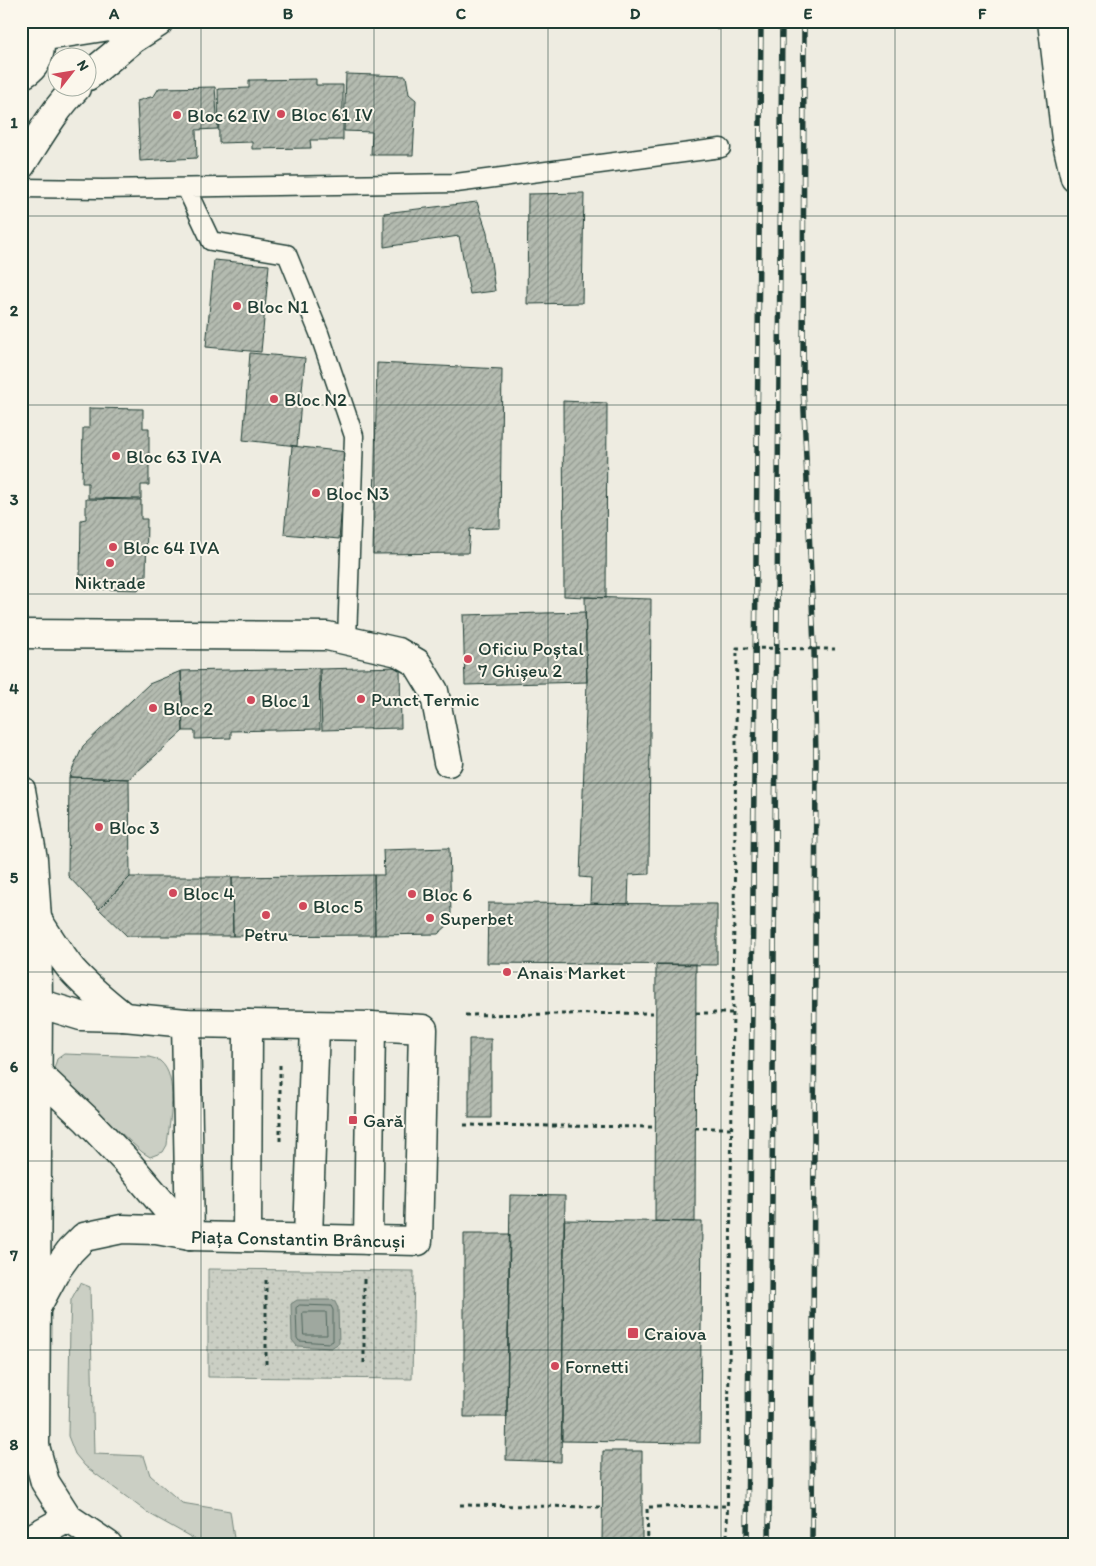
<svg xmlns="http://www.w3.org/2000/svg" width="1096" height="1566" font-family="Itim,sans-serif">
  <defs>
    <pattern id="park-dots" width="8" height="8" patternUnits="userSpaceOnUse" patternTransform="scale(1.25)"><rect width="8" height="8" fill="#cbcfc4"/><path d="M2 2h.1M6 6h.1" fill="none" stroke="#aeb3a9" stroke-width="1.8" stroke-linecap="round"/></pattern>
    <pattern id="building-hatch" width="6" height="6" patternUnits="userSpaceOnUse" patternTransform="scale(1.25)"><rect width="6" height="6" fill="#b4bbb0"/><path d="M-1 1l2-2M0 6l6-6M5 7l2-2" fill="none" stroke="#929990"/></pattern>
  </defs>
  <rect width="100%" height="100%" fill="#eeece1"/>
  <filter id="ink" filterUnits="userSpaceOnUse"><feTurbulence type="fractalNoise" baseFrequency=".02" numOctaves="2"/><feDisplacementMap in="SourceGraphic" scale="10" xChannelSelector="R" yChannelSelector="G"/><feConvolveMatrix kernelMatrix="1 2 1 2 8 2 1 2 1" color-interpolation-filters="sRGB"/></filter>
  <g filter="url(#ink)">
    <path fill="#cbcfc4" stroke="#75867c" d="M64,1054l85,3c3,1 9,2 11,4 20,16 9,62 7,84l-4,7 -13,5 -8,-5 -83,-75 -5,-8 3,-10z
      M80,1283l10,4 4,167 50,2 6,19 32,28 48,8 5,34h-30l-57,-32 -63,-47 -10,-12 -7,-18 2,-110 1,-26z"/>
    <path fill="url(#park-dots)" stroke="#75867c" d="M208,1269l206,2 -2,108 -204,-2z"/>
    <path fill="#9fa89f" stroke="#6c7d74" d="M297,1300h37l4,8 1,35 -8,5 -34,-2 -5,-6 -1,-36z"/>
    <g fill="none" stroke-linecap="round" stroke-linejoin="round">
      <path stroke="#52685f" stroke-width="1" d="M300,1305l31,1 2,4v31l-4,2 -30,-2 -2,-3 -1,-30z
        M303,1312h23l1,23h-23z"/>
    </g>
    <path fill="url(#building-hatch)" stroke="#1f3d34" d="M346,74l60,2 3,18 7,6 -3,55h-42l1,-23 -28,-1z
      M316,79v6h27v55h-33l1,8 -59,1v-7l-33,1 -1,-54 31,-1v-8z
      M215,87l3,42 -22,1 1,28 -57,3 -3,-60 17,-5 5,-8z
      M584,193l-2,110 -55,1 1,-110z
      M477,202l10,30 8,59 -25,3 -11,-58 -75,11v-34z
      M214,260l55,5 -8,87 -55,-5z
      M250,353l55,5 -8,88 -54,-6z
      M377,363l125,6 -2,159 -30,1 -2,24 -95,1z
      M563,401l44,2 -1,195 -42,-2z
      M89,408l54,1v19h6v57h-8v14l-53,-1v-15h-6l1,-55h6z
      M292,446l55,6 -8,87 -55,-5z
      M86,499l55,1v19h6l-1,57h-7v14l-54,-1v-14h-5l1,-55 5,-1z
      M585,597l66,2 -2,275 -20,1 -1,29 -38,-1 1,-25 -11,-1 7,-195z
      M585,612l2,70 -122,3 -2,-70z
      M400,667l1,61 -79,2 -2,-61z
      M319,668l1,61 -89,2v7l-36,1v-8h-12l-2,-60z
      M181,671l2,60 -54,48 -60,-2 14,-31 66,-62z
      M69,777l60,2 1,98 -31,32 -31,-33z
      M449,848l2,65 -3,12 -10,9 -63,1 -1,-60h10l-1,-25z
      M374,875l1,60 -142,1 -1,-59z
      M130,877h102l1,59h-106l-28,-27z
      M488,903l229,1v61l-230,-2z
      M656,964h40l-1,258 -40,-1z
      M469,1039h22v79h-22z
      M510,1195l55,1 -4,266 -55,-2z
      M564,1220l138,2 -2,221 -138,-2z
      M464,1234h46l-3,183h-43z
      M603,1451h39v94h-40z"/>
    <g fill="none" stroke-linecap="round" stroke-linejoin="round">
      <defs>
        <path id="lane" d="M21,188l82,1 353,-6 265,-35
          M186,188l25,53 76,13 32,79 35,103 -7,204"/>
        <g id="street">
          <path d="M1052,21l14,118 9,39"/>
          <path d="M21,634l306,2 71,16 19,11 17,28 14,71"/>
          <path d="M37,919c11,17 22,35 35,51 16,18 34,32 52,47"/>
          <path d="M186,1023l4,213"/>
          <path d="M38,1074l49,46 39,41 64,75"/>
          <path d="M247,1237l1,-213"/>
          <path d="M308,1238l7,-212"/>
          <path d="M368,1240l3,-214"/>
          <path id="s1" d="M35,1310l22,-41 13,-18 14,-14 38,-8 34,1 34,6 228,5 5,-212 -52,-3 -185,-3 -62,-6 -43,-1 -43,-13"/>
        </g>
        <path id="primary" d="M40,37l101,-16
          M21,75c22,-10 23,-36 13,-54
          M88,76l45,-37 25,-16
          M21,165c17,-26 33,-55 55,-77
          M21,790l12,69 4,60 1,84 -3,443 10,36 23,36 40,27
          M21,1544l47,-26"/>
      </defs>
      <use href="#lane" stroke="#1f3d34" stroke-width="21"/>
      <use href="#street" stroke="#1f3d34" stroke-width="31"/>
      <use href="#primary" stroke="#1f3d34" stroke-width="31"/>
      <path stroke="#1f3d34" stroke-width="3" stroke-dasharray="4 4" stroke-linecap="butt" d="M717,21l1,9
        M696,1013h37
        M465,1015l191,-2
        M464,1125l191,2
        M695,1128h37
        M280,1141v-80
        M364,1279v88
        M266,1280v86
        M460,1505l142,2
        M648,1545l-1,-38 81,-1
        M727,1545l10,-897 98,1"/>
      <use href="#lane" stroke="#fbf7ec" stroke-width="18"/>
      <use href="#street" stroke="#fbf7ec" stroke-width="28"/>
      <use href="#primary" stroke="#fbf7ec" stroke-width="28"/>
      <defs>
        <path id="rail" d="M804,21l-1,365 11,262 2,112 -4,785
          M747,1545l14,-1524
          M769,1545l13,-1524"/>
      </defs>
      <use href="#rail" stroke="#1f3d34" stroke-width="5.5"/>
      <use href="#rail" stroke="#fbf7ec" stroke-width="4" stroke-dasharray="11" stroke-linecap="butt"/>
    </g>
  </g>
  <path fill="none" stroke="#1f3d34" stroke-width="1" stroke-opacity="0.55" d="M201,21v1524M374,21v1524M548,21v1524M721,21v1524M895,21v1524M21,216h1054M21,405h1054M21,594h1054M21,783h1054M21,972h1054M21,1161h1054M21,1350h1054"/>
  <g fill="#d1495b" stroke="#fbf7ec" stroke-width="2">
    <circle cx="281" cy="114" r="5"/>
    <circle cx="177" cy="115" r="5"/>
    <circle cx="237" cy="306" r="5"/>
    <circle cx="274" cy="399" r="5"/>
    <circle cx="116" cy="456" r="5"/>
    <circle cx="316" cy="493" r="5"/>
    <circle cx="113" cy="547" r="5"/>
    <circle cx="110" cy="563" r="5"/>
    <circle cx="468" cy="659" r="5"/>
    <circle cx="361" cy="699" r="5"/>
    <circle cx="251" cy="700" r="5"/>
    <circle cx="153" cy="708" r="5"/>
    <circle cx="99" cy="827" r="5"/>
    <circle cx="173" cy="893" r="5"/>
    <circle cx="412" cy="894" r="5"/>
    <circle cx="303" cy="906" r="5"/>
    <circle cx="266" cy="915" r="5"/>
    <circle cx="430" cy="918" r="5"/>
    <circle cx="507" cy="972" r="5"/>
    <rect x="348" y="1115" width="10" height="10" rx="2.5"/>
    <rect x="627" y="1327" width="12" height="12" rx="2.5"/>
    <circle cx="555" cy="1366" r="5"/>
  </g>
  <g text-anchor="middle" stroke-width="4" stroke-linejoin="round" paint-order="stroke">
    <g font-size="19" fill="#1f3d34" stroke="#fbf7ec" text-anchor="start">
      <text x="291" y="121">Bloc 61 IV</text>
      <text x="187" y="122">Bloc 62 IV</text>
      <text x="247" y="313">Bloc N1</text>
      <text x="284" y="406">Bloc N2</text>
      <text x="126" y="463">Bloc 63 IVA</text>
      <text x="326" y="500">Bloc N3</text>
      <text x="123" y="554">Bloc 64 IVA</text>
      <text x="110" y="589" text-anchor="middle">Niktrade</text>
      <text x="478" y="655">Oficiu Poștal<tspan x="478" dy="22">7 Ghișeu 2</tspan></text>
      <text x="371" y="706">Punct Termic</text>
      <text x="261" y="707">Bloc 1</text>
      <text x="163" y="715">Bloc 2</text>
      <text x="109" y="834">Bloc 3</text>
      <text x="183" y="900">Bloc 4</text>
      <text x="422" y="901">Bloc 6</text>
      <text x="313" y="913">Bloc 5</text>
      <text x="440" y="925">Superbet</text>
      <text x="266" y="941" text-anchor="middle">Petru</text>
      <text x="517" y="979">Anais Market</text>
      <text x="363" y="1127">Gară</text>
      <text x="644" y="1340">Craiova</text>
      <text x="565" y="1373">Fornetti</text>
    </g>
    <g font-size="19" fill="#1f3d34" stroke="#fbf7ec">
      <text dy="7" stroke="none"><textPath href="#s1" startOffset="304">Piața Constantin Brâncuși</textPath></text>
    </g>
  </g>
  <rect width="1096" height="1566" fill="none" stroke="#fbf7ec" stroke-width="55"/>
  <g transform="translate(72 72) rotate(59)"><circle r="24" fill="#fbf7ec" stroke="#a3ada2"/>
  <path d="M0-4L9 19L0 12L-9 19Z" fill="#d1495b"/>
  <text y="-8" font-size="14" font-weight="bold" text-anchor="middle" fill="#1f3d34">N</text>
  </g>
  <rect x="28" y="28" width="1040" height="1510" fill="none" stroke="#1f3d34" stroke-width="2"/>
  <g font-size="16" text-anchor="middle" font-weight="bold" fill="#1f3d34">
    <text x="114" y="19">A</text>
    <text x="288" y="19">B</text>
    <text x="461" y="19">C</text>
    <text x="635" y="19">D</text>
    <text x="808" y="19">E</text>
    <text x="982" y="19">F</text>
    <text x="14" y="128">1</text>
    <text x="14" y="316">2</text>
    <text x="14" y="505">3</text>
    <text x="14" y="694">4</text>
    <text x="14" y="883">5</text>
    <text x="14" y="1072">6</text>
    <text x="14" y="1261">7</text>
    <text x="14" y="1450">8</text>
  </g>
</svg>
